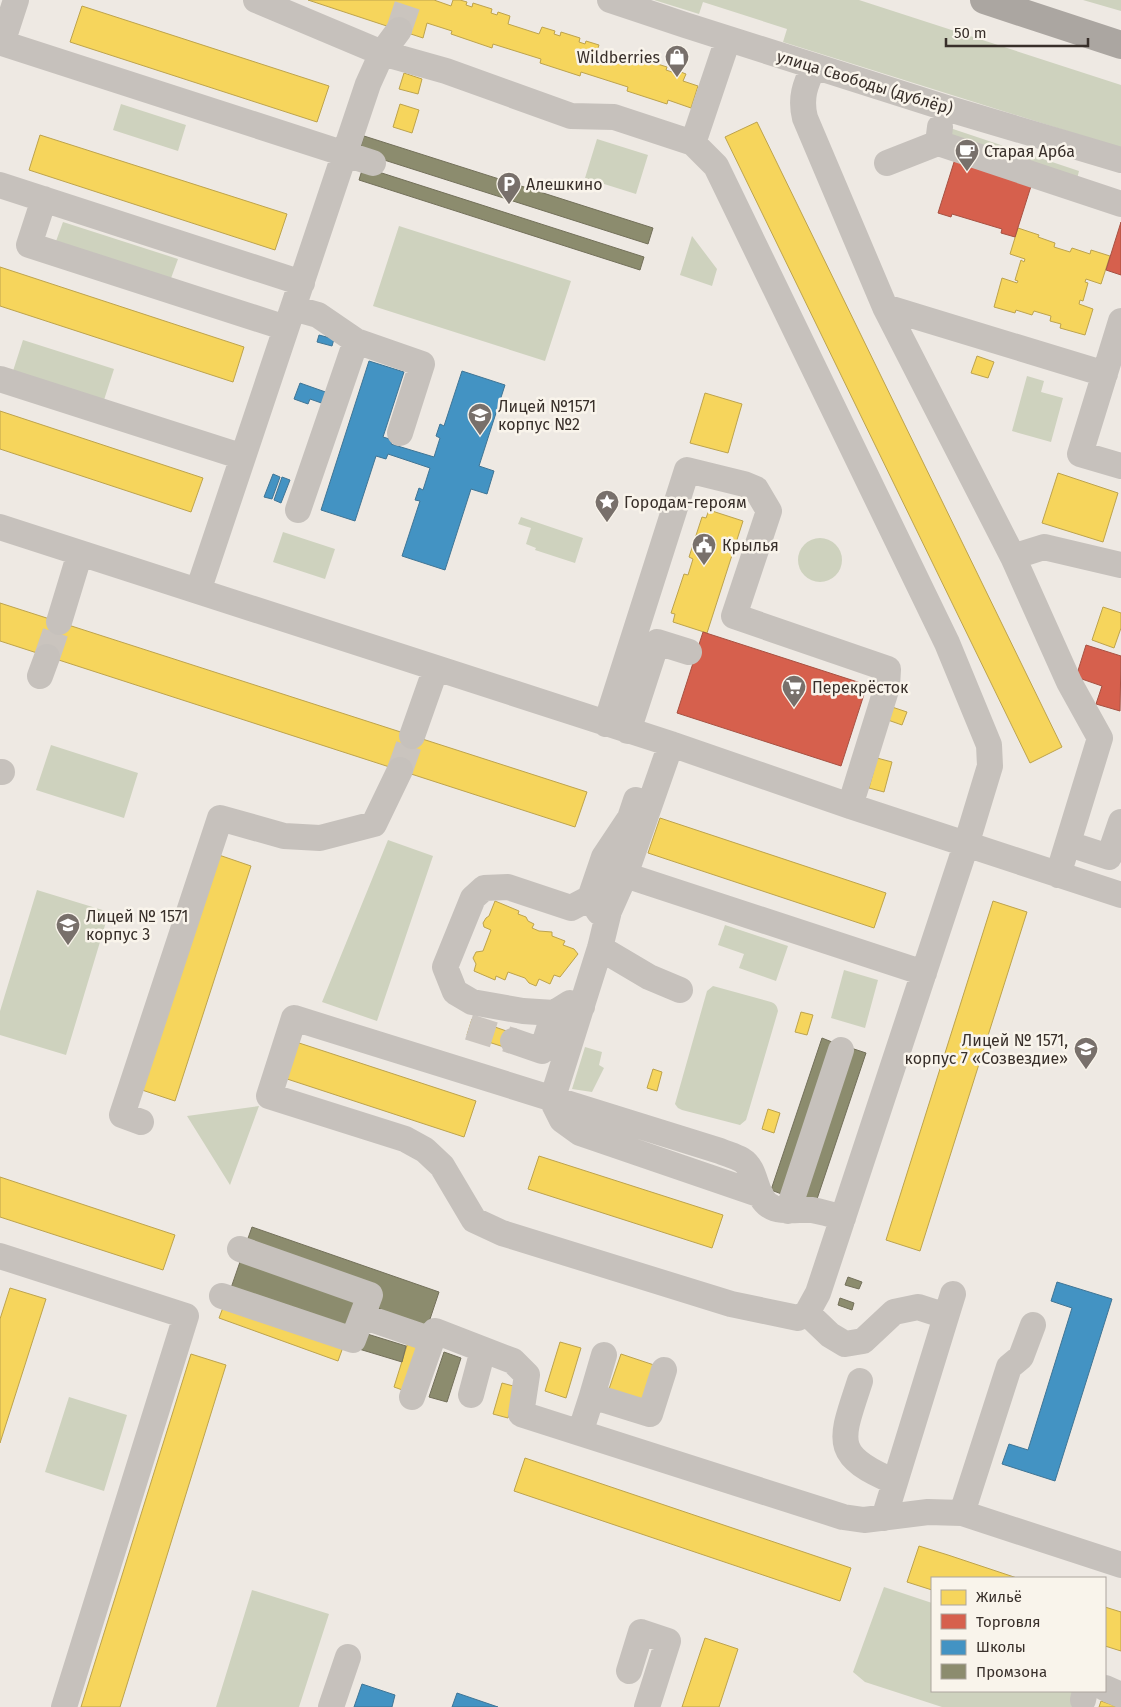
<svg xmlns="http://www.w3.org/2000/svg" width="1121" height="1707" font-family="'Fira Sans',sans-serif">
  <rect width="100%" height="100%" fill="#eee9e3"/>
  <path fill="#ced2be" d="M654,0h205l262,85v63l-338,-106 4,-13 -84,-27 -4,12z
    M1083,0h38v11z
    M121,104l65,21 -8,26 -65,-21z
    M950,128l129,43 -2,8 -129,-42z
    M597,139l51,16 -12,39 -51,-16z
    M63,222l115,37 -8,22 -115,-37z
    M399,226l172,55 -26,80 -172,-55z
    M692,236l25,33 -5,17 -32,-11z
    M23,340l91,29 -10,31 -91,-29z
    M1027,376l17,5 -3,11 22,6 -12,44 -39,-11z
    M521,517l62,21 -8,25 -40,-13 1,-2 -10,-4 5,-16 -13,-4z
    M283,532l52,17 -10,30 -52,-17z
    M798 560a22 22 0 1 1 44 0a22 22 0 1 1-44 0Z
    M51,745l87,28 -14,45 -88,-28z
    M388,840l45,16 -56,165 -55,-19z
    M37,890l72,22 -43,143 -66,-20v-24z
    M725,925l63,21 -12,35 -37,-13 5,-14 -26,-9z
    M844,970l34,10 -13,48 -34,-10z
    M713,986l58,16c5,2 6,4 7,9l-32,109 -6,5 -58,-15 -4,-2 -3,-4 32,-113z
    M585,1047l17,5 -3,13 5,3 -12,24 -20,-3z
    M259,1106l-29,79 -43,-69z
    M69,1397l58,18 -23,76 -59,-19z
    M884,1587l48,16v88h164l-5,16h-149l-77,-25 -12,-10z
    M252,1590l77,24 -30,93h-83z"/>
  <path fill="#f6d55c" stroke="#bda34d" d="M308,0h126l17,6 2,-6h7l7,2 -1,3 6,2 1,-4 19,6 -1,4 6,2 1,-3 12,4 -2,8 31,10 3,-7 13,4 -1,3 6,2 1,-4 19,6 -1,4 6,2 1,-3 13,4 -3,8 31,10 2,-8 13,5 -1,2 6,2 1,-3 19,6 -1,3 6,2 1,-3 13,5 -3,7 15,5 -7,22 -23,-8 -1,4 -40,-13 1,-4 -47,-15 -1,4 -40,-13 1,-4 -48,-15 -1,4 -41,-14 1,-3 -25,-8 -4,15z
    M82,6l247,80 -12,36 -247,-80z
    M404,73l18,6 -4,15 -19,-5z
    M400,104l19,6 -7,23 -19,-6z
    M757,122l305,625 -32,16 -305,-626z
    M40,135l247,79 -12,36 -246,-80z
    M1018,228l21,7 -1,2 17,6 -1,4 16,5 2,-4 18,6 1,-4 19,6 -9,28 -15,-5 -1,3 3,1 -5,18 -3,-1 -1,4 14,5 -8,26 -25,-7 1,-4 -11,-3 1,-5 -17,-5 -2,4 -16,-5 -1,3 -21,-6 8,-29 15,5 1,-2 -3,-1 6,-20 3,2 1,-3 -15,-5z
    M0,267l244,80 -11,35 -233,-76z
    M977,356l17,6 -6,16 -17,-5z
    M705,393l37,11 -14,49 -38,-10z
    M0,411l203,67 -12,34 -191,-63z
    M1058,473l60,20 -15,49 -61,-19z
    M709,510l34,11 -36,112 -34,-11 2,-8 -4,-1 13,-39 4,1 5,-16 -4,-2 13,-40 4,1z
    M0,603l587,189 -12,35 -575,-186z
    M1103,607l18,6v15l-7,20 -22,-8z
    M889,706l18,6 -5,13 -17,-6z
    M877,758l15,4 -8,30 -15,-4z
    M660,818l226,75 -12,35 -226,-75z
    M216,854l35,12 -76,235 -36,-12z
    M495,901l24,10 -1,3 8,3 2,4 6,3 -2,4 7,3 13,1v4l13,5 -2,4 11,4 4,5 -18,23 -6,-2 -4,9 -11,-5 -3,7 -7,-3 -4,-5 -17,-6 -3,8 -9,-4 -1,4 -21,-9 2,-7 -3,-6 3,-6 7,-1 8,-21 -7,-3 -1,-4 3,-5 3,-2z
    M993,901l34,11 -107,339 -34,-11z
    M801,1012l12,3 -6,20 -12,-3z
    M472,1019l43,15 -5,15 -43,-14z
    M293,1041l183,60 -12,36 -183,-60z
    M653,1069l9,3 -5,19 -10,-3z
    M768,1109l12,4 -6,20 -12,-4z
    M539,1156l184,59 -11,33 -184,-59z
    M0,1177l175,58 -12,35 -163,-53z
    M10,1288l36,11 -46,144v-124z
    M224,1305l119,42 -5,14 -119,-43z
    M408,1342l14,4 -14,46 -14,-5z
    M560,1342l21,6 -15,50 -21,-7z
    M191,1354l35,11 -106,342h-39z
    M621,1354l36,12 -13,37 -36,-11z
    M502,1383l15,4 -9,31 -15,-4z
    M525,1458l326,110 -11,33 -326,-110z
    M919,1546l29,9 69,23h-85v12l-25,-8z
    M1105,1607l16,5v39l-16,-5z
    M705,1638l33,11 -19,58h-37z
    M1101,1701l17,6h-19z"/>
  <path fill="#d6604d" stroke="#a75142" d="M955,159l77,24 -17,54 -14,-4 1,-4 -50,-15 -1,3 -13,-4z
    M1121,222v53l-15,-5z
    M703,632l164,53 -26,81 -164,-53z
    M1086,645l35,11 -1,55 -24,-7 6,-18 -26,-9z"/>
  <path fill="#4393c3" stroke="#407595" d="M319,335l15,4 -2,7 -15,-4z
    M369,361l35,11 -21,65 10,3 -2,4 43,13 6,-19 -4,-2 4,-12 4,2 18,-55 43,14 -26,81 15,5 -7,23 -16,-5 -26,81 -43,-14 18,-55 -5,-1 4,-12 4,2 7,-22 -42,-14 -2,5 -10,-3 -21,65 -34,-11z
    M300,383l34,12 -4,11 -20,-7 -2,5 -14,-5z
    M273,474l7,3 -8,22 -8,-2z
    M282,477l8,3 -9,23 -7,-3z
    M1057,1282l55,17 -57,182 -53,-17 7,-20 19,6 44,-142 -21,-7z
    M362,1684l33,11 -3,12h-38z
    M457,1693l41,14h-46z"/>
  <path fill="#8c8c6e" stroke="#73705a" d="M364,136l289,92 -5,16 -289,-92z
    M363,167l281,90 -4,13 -281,-90z
    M822,1038l15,6 -50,152 -16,-6z
    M848,1047l18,6 -51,152 -17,-6z
    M252,1227l187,65 -13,39 -180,-87z
    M241,1259l122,41 -10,29 -122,-41z
    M848,1277l14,5 -3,7 -14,-4z
    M840,1298l14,5 -2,7 -14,-5z
    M364,1333l42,13 -4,16 -43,-13z
    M444,1352l17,6 -14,44 -18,-5z"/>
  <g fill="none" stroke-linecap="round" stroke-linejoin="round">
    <path stroke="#cac4be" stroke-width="26" stroke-dasharray="26 13" stroke-linecap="butt" d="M399,30l10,-30
      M47,657l12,-35
      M400,770l12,-34
      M469,1027l44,14"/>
    <path stroke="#c6c1bc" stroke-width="26" d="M16,0l-14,43 371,120
      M256,0l126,53 64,18 125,45 43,1 79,26 23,23 231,477 42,102 1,21 -24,79 -148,448 -11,20 -9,5 -67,-14 -229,-71 -28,-13 -32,-54 -17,-16 -20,-11 -136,-43 25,-78 426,133c7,3 15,5 22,9 15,9 12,33 25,44 12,10 31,5 45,6 11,2 21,5 31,8
      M610,0l75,25 261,83 175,52
      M814,66c-9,19 -14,32 -9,52l80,189 128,250 56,125 31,56 -42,137
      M693,143l35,-104
      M938,143l183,61
      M887,163l51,-20 2,-16
      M0,185l302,98
      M44,199l-15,46 257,83
      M885,307l220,67
      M293,308l25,7 38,26 66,23 -22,69
      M1121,321l-41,133 41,12
      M0,379l243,78
      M298,510l58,-169
      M0,527l671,217 179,62 271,89
      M1013,557l31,-10 77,18
      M198,591l170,-507 14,-31 17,-23
      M59,622l21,-69
      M40,676l7,-19
      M606,724l81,-254 57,14 12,5 13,22 -35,105 154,53 -1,18 -37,119
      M628,731l29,-89 32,10
      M412,736l24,-68
      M671,744l-46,131 299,98
      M0,772h2
      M1069,844l40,13 12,-35
      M625,875l-16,36 -9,37 -48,152 10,20 18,13 181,62
      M599,912l-9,-14 14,-41 26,-39 6,-18
      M600,948l49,29 31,13
      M582,1007l-12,-4 -16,10 -31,-2 -51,-9 -17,-10 -10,-25 28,-69 11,-10 24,-1 63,21 19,-10
      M513,1041l29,10 12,-38
      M141,1122l-19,-7 98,-297 64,18 36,2 54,-14 26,-54
      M788,1211l53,-161
      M0,1256l186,60 -122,391
      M222,1296l131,44 17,-45 -130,-46
      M807,1313l23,22 15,9 18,-3 31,-29 24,-5 28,9
      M362,1316l70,24
      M860,1381c-19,59 -30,74 35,101
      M471,1395l12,-45
      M592,1396l12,-41
      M412,1397l23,-66 78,30 14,14 -6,39 322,103 21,3 64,-8 34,1 159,52
      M580,1433l12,-37 58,18 14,-44
      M962,1513l47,-146 12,-10 12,-32
      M884,1518l69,-224
      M629,1671l12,-39 27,9 -21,66
      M1105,1688l16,7
      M1083,1700l2,-9
      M331,1707l17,-50"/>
    <path stroke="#aba6a1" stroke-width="28" d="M984,0l137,45"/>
  </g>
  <defs>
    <symbol id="shop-pin" viewBox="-11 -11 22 30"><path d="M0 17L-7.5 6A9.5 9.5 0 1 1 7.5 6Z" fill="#78706b" stroke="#f9f4eb"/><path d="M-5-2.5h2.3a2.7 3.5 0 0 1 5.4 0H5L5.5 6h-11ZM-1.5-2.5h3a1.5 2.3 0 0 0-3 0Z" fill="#fff"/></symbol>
    <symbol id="cafe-pin" viewBox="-11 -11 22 30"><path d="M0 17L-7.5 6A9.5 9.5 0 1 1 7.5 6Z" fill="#78706b" stroke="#f9f4eb"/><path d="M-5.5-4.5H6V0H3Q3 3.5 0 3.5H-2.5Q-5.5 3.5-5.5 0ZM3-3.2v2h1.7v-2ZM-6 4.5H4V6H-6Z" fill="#fff"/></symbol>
    <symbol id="parking-pin" viewBox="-11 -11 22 30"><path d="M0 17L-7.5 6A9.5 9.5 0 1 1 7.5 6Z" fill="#78706b" stroke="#f9f4eb"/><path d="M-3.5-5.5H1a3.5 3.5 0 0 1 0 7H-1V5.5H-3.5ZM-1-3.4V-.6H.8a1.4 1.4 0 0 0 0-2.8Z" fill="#fff"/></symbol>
    <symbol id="school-pin" viewBox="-11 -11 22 30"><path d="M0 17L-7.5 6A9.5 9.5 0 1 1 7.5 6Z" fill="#78706b" stroke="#f9f4eb"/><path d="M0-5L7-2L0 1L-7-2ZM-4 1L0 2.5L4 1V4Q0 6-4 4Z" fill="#fff"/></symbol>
    <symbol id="sight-pin" viewBox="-11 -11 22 30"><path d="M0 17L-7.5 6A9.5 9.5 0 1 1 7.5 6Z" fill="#78706b" stroke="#f9f4eb"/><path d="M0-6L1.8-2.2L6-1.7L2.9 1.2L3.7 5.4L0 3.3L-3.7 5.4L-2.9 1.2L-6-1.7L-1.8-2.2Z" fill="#fff"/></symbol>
    <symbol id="civic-pin" viewBox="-11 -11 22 30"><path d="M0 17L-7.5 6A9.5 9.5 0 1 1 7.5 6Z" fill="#78706b" stroke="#f9f4eb"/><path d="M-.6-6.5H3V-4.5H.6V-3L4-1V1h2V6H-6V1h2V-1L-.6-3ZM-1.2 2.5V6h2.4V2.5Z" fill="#fff"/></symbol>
    <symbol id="supermarket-pin" viewBox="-11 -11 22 30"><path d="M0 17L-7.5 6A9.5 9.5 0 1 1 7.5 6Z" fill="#78706b" stroke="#f9f4eb"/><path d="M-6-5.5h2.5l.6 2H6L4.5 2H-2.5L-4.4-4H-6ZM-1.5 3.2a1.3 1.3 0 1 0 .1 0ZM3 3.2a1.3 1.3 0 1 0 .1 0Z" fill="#fff"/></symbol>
  </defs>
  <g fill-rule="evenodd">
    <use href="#shop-pin" x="663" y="43" width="28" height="38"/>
    <use href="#cafe-pin" x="953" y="137" width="28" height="38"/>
    <use href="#parking-pin" x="495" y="170" width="28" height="38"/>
    <use href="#school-pin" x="466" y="401" width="28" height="38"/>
    <use href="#sight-pin" x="593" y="488" width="28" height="38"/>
    <use href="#civic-pin" x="690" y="531" width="28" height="38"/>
    <use href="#supermarket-pin" x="780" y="673" width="28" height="38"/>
    <use href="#school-pin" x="54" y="911" width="28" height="38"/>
    <use href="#school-pin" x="1072" y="1035" width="28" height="38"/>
  </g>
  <g text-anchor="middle" stroke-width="5" stroke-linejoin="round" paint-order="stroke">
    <g font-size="16" fill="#382f2a" stroke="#f9f4eb" text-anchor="start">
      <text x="660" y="63" text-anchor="end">Wildberries</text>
      <text x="984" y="157">Старая Арба</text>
      <text x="526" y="190">Алешкино</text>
      <text x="498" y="412">Лицей №1571<tspan x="498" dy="18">корпус №2</tspan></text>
      <text x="624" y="508">Городам-героям</text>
      <text x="722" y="551">Крылья</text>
      <text x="812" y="693">Перекрёсток</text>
      <text x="86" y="922">Лицей № 1571<tspan x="86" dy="18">корпус 3</tspan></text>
      <text x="1068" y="1046" text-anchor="end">Лицей № 1571,<tspan x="1068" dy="18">корпус 7 «Созвездие»</tspan></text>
    </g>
    <g font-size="16" fill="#382f2a" stroke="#f9f4eb">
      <text transform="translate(865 82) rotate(17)" y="6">улица Свободы (дублёр)</text>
    </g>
  </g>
  <rect x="931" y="1577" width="175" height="115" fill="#f9f4eb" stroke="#aca59e"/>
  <rect x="941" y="1590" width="25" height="15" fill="#f6d55c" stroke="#aca59e"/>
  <text x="976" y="1602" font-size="15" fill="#382f2a">Жильё</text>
  <rect x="941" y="1614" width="25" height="15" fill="#d6604d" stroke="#aca59e"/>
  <text x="976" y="1627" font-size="15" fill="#382f2a">Торговля</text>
  <rect x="941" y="1640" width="25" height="15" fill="#4393c3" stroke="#aca59e"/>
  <text x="976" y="1652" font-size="15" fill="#382f2a">Школы</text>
  <rect x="941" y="1664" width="25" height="15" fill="#8c8c6e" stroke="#aca59e"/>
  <text x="976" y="1677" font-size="15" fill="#382f2a">Промзона</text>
  <path d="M946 38v8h142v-8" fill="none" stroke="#382f2a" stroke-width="2.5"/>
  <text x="954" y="38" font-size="15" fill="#382f2a" stroke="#f9f4eb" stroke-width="4" paint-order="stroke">50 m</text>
</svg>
